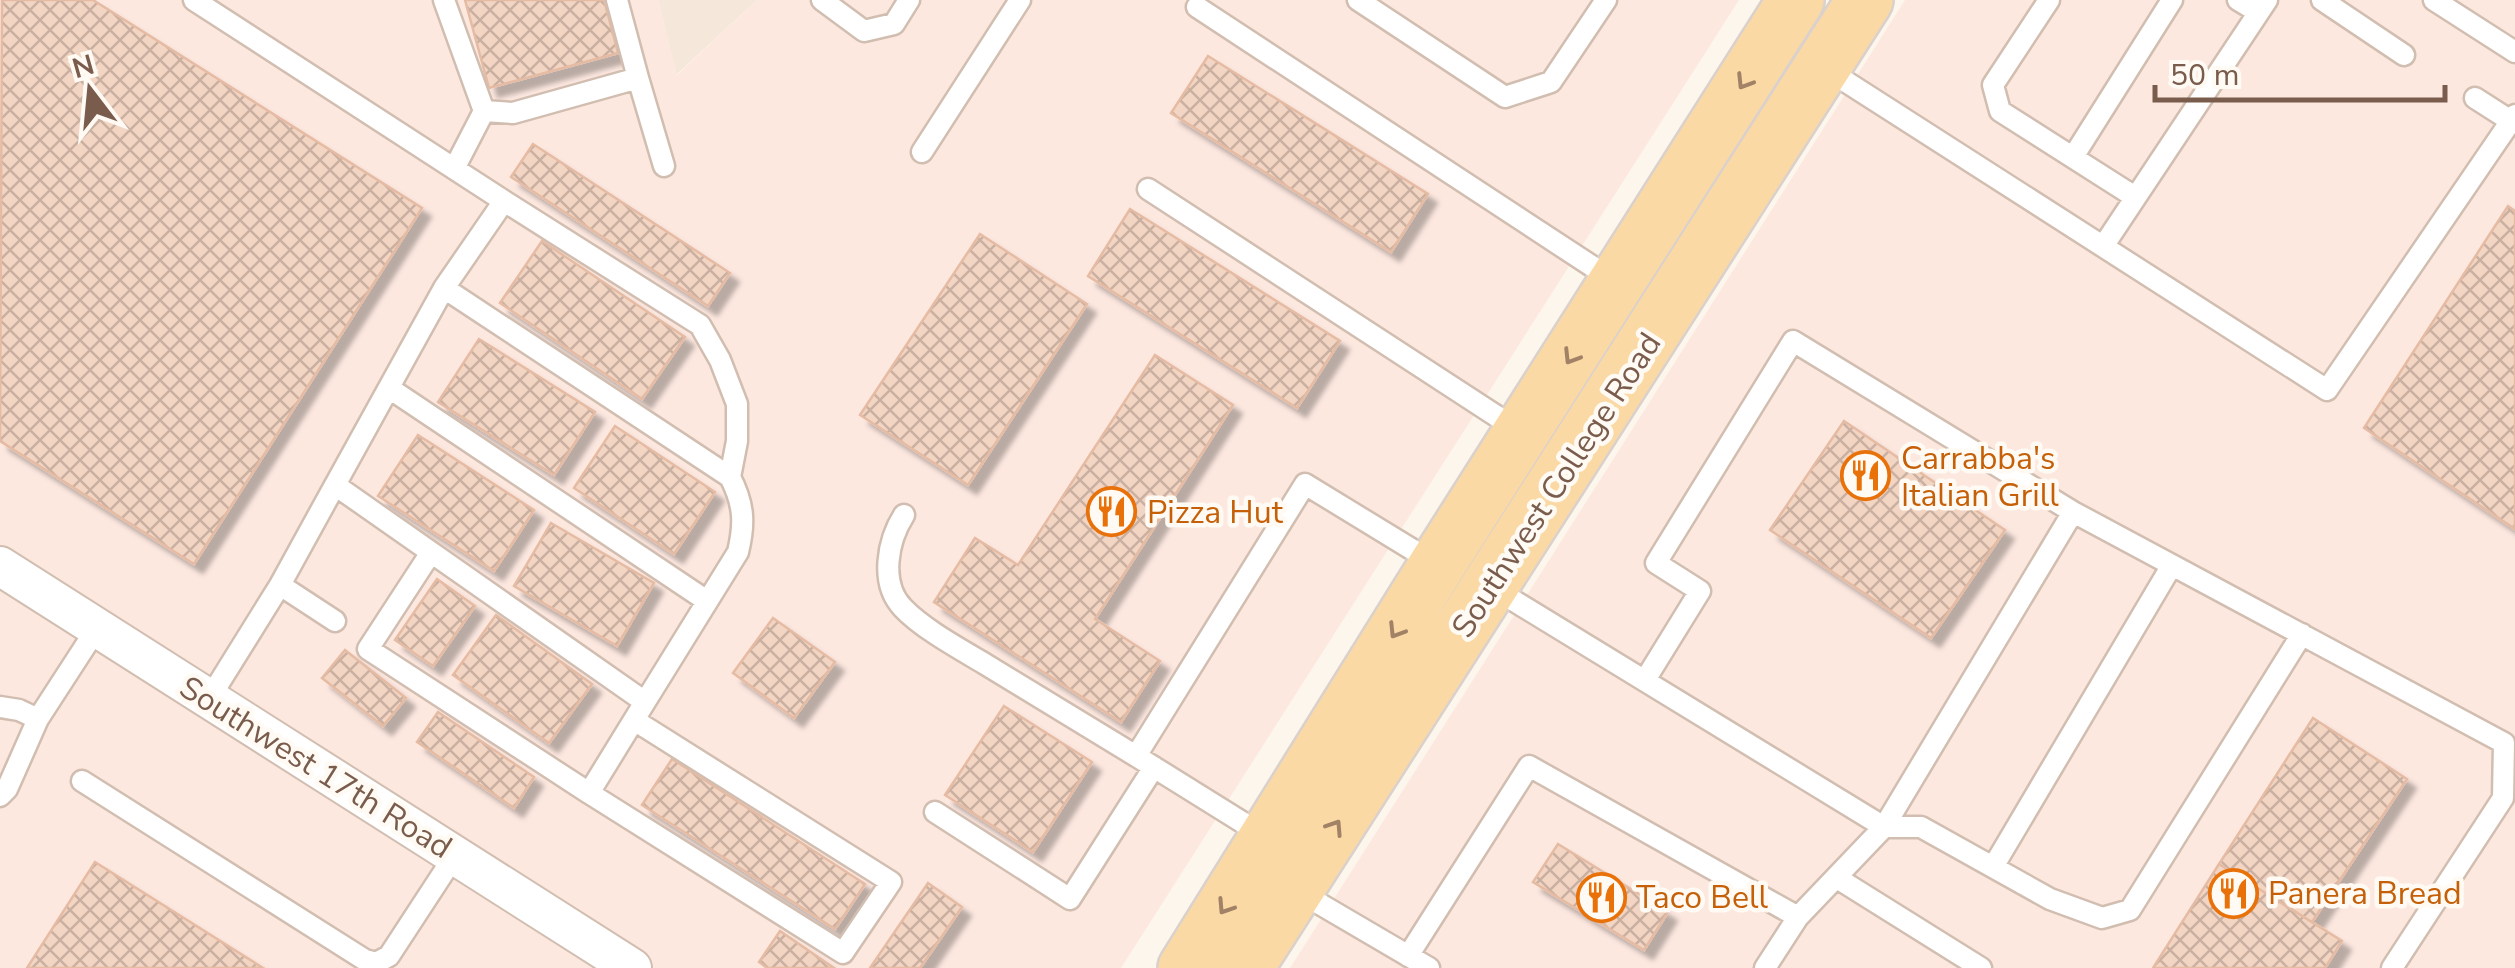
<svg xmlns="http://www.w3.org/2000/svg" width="2515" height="968" font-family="'Nunito Sans',sans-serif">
  <defs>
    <pattern id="building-cross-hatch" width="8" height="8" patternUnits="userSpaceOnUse" patternTransform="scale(2.5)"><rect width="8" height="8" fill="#f3d5c3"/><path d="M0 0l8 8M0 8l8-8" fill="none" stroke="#cab0a1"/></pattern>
    <filter id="shadow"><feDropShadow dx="9" dy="9" stdDeviation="2.5" flood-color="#0004"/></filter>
  </defs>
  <rect width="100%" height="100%" fill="#fdf6ec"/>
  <path fill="#f5e8da" d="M658,0h99l-81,75z"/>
  <path fill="#fde8e0" d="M0,0h658l19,75 80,-75h982l-618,968h-1121z
    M1905,0h610v968h-1225z"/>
  <path fill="url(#building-cross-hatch)" stroke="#e6bba3" stroke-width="2.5" filter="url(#shadow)" d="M2,0h91l329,208 -228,356 -194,-123z
    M465,0h139l14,53 -129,35z
    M1208,56l220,138 -37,58 -220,-139z
    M533,144l197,129 -22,33 -197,-129z
    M2508,206l7,5v318l-151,-101z
    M1130,209l210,132 -43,67 -209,-132z
    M980,234l107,70 -119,181 -108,-70z
    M542,241l143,96 -43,62 -142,-96z
    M479,339l116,73 -41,63 -116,-73z
    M1155,355l78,50 -138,214 65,42 -39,61 -187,-120 41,-64 43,27z
    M1844,421l161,109 -74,108 -161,-108z
    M615,426l100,66 -41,62 -100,-66z
    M418,435l116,75 -40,61 -116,-75z
    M551,523l103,60 -37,63 -103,-60z
    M437,579l38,27 -42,60 -38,-26z
    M496,615l96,69 -43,59 -96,-68z
    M773,618l62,44 -41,56 -61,-45z
    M345,650l61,48 -23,28 -61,-48z
    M1004,706l88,56 -59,90 -88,-57z
    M438,712l96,65 -20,31 -97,-66z
    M2313,718l94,61 -95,143 -93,-58z
    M672,759l193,125 -30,45 -193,-124z
    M1558,844l110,68 -24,38 -111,-68z
    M95,862l168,106h-236z
    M2219,864l123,77 -17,27h-172z
    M928,883l34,24 -42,61h-50z
    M780,931l54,37h-67l-8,-6z"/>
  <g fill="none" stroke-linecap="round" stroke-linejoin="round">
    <defs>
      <path id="lane" d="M194,0l310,201
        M444,0l40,111 -29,56
        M822,0l42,31 30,-7 15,-24
        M1358,0l147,97 46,-15 55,-82
        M2049,0l-56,85 7,26 135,86
        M2238,0l20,12
        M2322,0l82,55
        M2434,0l81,52
        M1197,7l416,273
        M1823,67l504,323 188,-275
        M638,78l26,88
        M2475,98l36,23
        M484,111l29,2 125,-35 -21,-78
        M922,152l98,-152
        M2073,157l99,-157
        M1148,189l373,243
        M2104,245l163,-245
        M444,288l60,-87 196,124 20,35 17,44v37l-7,36
        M389,388l318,213
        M335,485l109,-197 286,189c14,27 15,46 8,75l-93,150
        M904,515c-16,25 -25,68 -1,93 20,21 57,41 82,56 51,31 101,62 151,92
        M280,585l55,36
        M1493,588l391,239 -86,90 -33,51
        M1645,680l55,-89 -44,-28 137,-222 280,171
        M209,699l71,-114 55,-100 310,217 -56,91 -221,-144 62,-95
        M0,707l19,3 19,9
        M82,781l283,179 11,3 13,-7 66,-101
        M589,793l254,160 48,-71 -257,-162
        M0,796l7,-7 31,-70 59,-91
        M935,812l135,87 84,-132
        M1884,827l189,-315 431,231 -1,55 -111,170
        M1884,827h37l129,72 52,19 28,-8 172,-276
        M1266,837l-130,-81 169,-272 131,80
        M1993,867l179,-302
        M1837,878l144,90
        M1296,890l133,78
        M1408,956l121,-190 269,151"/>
      <path id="street" d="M0,566l632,402"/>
      <path id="primary" d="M1186,968l251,-403 359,-565
        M1245,968l620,-968"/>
    </defs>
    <use href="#lane" stroke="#d1beb0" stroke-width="25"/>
    <use href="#street" stroke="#d1beb0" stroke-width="42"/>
    <use href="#primary" stroke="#dad1cd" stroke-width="60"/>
    <use href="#lane" stroke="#fff" stroke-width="20"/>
    <use href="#street" stroke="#fff" stroke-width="38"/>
    <use href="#primary" stroke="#fbd9a5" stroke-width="55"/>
  </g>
  <defs><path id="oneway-chevron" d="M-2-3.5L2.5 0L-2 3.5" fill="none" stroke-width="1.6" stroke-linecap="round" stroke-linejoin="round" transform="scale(2.5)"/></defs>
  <g stroke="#a18267">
    <use href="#oneway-chevron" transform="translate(1744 82) rotate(122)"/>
    <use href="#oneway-chevron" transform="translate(1571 357) rotate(122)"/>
    <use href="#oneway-chevron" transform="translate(1396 631) rotate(122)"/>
    <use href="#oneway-chevron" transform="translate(1335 827) rotate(-57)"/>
    <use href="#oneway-chevron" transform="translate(1225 907) rotate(123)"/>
  </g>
  <defs>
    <symbol id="restaurant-ring" viewBox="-11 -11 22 22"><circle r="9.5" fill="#fffaf3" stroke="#e8710a" stroke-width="1.5"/><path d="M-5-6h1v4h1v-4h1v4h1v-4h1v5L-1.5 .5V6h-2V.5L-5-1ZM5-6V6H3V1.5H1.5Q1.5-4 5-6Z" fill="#e8710a"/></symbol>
  </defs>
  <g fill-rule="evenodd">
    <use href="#restaurant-ring" x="1838" y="448" width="55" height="55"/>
    <use href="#restaurant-ring" x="1084" y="484" width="55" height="55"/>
    <use href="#restaurant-ring" x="2206" y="866" width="55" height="55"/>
    <use href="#restaurant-ring" x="1574" y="870" width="55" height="55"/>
  </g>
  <g text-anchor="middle" stroke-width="9" stroke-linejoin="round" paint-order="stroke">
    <g font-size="32" fill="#c56008" stroke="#fffaf3" text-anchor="start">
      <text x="1901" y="469">Carrabba's<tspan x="1901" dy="37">Italian Grill</tspan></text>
      <text x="1147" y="523">Pizza Hut</text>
      <text x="2268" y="904">Panera Bread</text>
      <text x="1636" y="908">Taco Bell</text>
    </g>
    <g font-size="32" fill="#7a5c4d" stroke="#fffaf3">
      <text transform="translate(1556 485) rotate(-57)" y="11">Southwest College Road</text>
      <text transform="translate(316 767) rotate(32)" y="11">Southwest 17th Road</text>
    </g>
  </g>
  <g transform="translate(90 90) rotate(344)" stroke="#fffaf3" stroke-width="8" paint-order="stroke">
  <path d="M0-8L18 38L0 25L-18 38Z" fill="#7a5c4d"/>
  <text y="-15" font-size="28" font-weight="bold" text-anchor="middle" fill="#7a5c4d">N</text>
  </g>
  <path d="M2155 85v15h290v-15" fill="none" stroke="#7a5c4d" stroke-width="5"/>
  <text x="2170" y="85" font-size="30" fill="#7a5c4d" stroke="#fffaf3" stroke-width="8" paint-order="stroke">50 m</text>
</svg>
